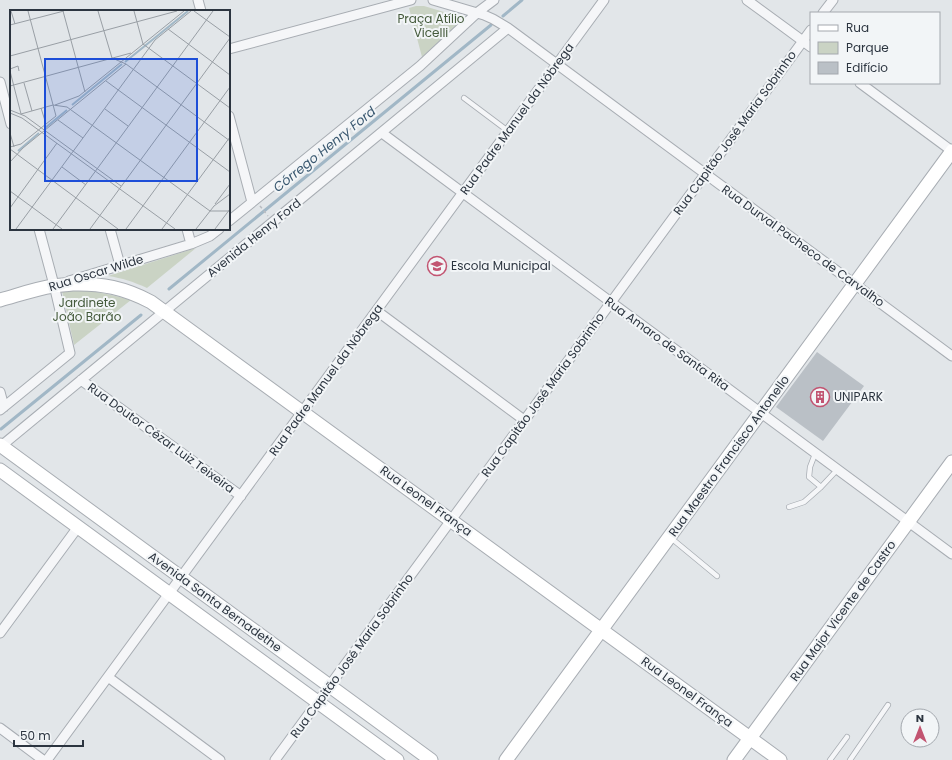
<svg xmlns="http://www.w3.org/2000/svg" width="952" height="760" font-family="Poppins,sans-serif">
  <rect width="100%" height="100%" fill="#e2e6e9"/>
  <path fill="#cad3c4" d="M416,6h8l40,12 -42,39 -13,-49z
    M196,248l-49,40c-13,-6 -25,-10 -39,-12z
    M77,290c19,1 36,5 54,10l-57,45 -12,-54z"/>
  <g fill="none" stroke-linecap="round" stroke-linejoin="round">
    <path stroke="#a1b7c6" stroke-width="3" d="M503,16l19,-16
      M169,289l322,-264
      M1,429l140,-114"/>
  </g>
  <path fill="#bac0c6" d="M817,352l47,34 -41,55 -47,-34z"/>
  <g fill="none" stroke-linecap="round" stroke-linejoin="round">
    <defs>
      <path id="lane" d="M464,98l44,33
        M815,454l-5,13 -1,10 12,10
        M789,507l15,-5 17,-15 16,-17
        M671,538l46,38
        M830,760l17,-23
        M850,760l38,-55"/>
      <path id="street" d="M198,0l3,11
        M433,0l51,15 9,4 15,9 444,328
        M747,0l64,47
        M823,13l10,-13
        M229,49l182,-49
        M0,82l11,42
        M860,83l92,68
        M229,116l23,86
        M382,133l570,421
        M229,221l191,-155 58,-54 16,-12
        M110,229l10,36
        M187,229l4,15
        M69,281l122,-37 19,-8 9,-7
        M377,311l147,109
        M81,380l160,116
        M0,392l4,15
        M0,410l70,-57 -16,-68 -15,-56
        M0,447l508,-419
        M0,633l78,-106
        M108,677l112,83
        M0,728l43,32
        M47,760l557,-760
        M275,760l536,-730"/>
      <path id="secondary" d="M0,300c18,-5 35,-11 53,-14 6,-1 13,-1 19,-2 29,-1 53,4 79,18l629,458
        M0,445l431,315
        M0,470l397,290
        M506,760l446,-609
        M734,760l218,-298"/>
    </defs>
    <use href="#lane" stroke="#a8adb3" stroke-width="6"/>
    <use href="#street" stroke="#a8adb3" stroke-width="11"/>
    <use href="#secondary" stroke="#a8adb3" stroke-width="15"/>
    <path stroke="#b9bcc1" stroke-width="1.5" stroke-dasharray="3 3" stroke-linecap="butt" d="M260,206l8,10"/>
    <use href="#lane" stroke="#f5f6f8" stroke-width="4.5"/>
    <use href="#street" stroke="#f5f6f8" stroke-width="9"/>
    <use href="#secondary" stroke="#fff" stroke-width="13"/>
  </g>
  <defs>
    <symbol id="school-ring" viewBox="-11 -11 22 22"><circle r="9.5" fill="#f2f5f7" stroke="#c25471" stroke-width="1.5"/><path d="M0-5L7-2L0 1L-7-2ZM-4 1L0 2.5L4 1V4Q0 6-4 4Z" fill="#c25471"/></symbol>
    <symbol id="building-ring" viewBox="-11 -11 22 22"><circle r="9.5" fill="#f2f5f7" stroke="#c25471" stroke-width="1.5"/><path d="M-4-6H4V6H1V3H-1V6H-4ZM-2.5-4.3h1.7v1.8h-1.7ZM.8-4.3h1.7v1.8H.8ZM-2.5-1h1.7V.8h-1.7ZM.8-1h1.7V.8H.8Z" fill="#c25471"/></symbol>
  </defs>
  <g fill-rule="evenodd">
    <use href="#school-ring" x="426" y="255" width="22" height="22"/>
    <use href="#building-ring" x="809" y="386" width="22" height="22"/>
  </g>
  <g text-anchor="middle" stroke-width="4" stroke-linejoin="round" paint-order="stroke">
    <g font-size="12" fill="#445a3b" stroke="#f2f5f7">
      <text x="431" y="23">Praça Atílio<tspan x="431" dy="14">Vicelli</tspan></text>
      <text x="87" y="307">Jardinete<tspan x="87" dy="14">João Barão</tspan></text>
    </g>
    <g font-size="12" fill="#2c3540" stroke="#f2f5f7">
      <text transform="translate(517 119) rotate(-54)" y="4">Rua Padre Manuel da Nóbrega</text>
      <text transform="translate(735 133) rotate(-54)" y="4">Rua Capitão José Maria Sobrinho</text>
      <text transform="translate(254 238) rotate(-39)" y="4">Avenida Henry Ford</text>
      <text transform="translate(803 246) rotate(36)" y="4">Rua Durval Pacheco de Carvalho</text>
      <text transform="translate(96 273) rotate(-17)" y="4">Rua Oscar Wilde</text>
      <text transform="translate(667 344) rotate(36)" y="4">Rua Amaro de Santa Rita</text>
      <text transform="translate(326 380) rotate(-54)" y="4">Rua Padre Manuel da Nóbrega</text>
      <text transform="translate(543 395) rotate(-54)" y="4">Rua Capitão José Maria Sobrinho</text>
      <text transform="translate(161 438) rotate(36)" y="4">Rua Doutor Cézar Luiz Teixeira</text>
      <text transform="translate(729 456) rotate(-54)" y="4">Rua Maestro Francisco Antonello</text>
      <text transform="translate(426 501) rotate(36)" y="4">Rua Leonel França</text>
      <text transform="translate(215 602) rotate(36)" y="4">Avenida Santa Bernadethe</text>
      <text transform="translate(843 611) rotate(-54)" y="4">Rua Major Vicente de Castro</text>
      <text transform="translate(352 656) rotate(-54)" y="4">Rua Capitão José Maria Sobrinho</text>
      <text transform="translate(687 692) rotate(36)" y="4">Rua Leonel França</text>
    </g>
    <g font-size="12" fill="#2c3540" stroke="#f2f5f7" text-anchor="start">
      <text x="451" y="270">Escola Municipal</text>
      <text x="834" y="401">UNIPARK</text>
    </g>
    <g font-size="13" font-style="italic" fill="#3a5870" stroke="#f2f5f7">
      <text transform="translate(324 149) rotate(-39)" y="5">Córrego Henry Ford</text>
    </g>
  </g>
  <g transform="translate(10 10)">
    <rect width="220" height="220" fill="#e2e6e9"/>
    <path fill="none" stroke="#a1b7c6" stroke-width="2" d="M115,52l63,-51M62,95l50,-41M35,118l22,-18M8,141l21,-18"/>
    <path fill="none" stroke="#999fa5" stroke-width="1" d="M1,1l4,13M53,1l22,81M88,1l14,47 14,6 104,77M124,1l9,33 87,64M184,1l36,26M0,15l54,-14M158,19l62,46M0,46l167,-45M0,59l8,-3 1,5M0,61l11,43M96,71l124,91M14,73l8,28M0,76l121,-33M45,95l24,-9 105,-85M31,98l5,16M95,99l23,17M0,100l15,6 96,70M0,103l12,5 153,111M11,104l32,-9 14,2 143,104h19M48,110l25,18M0,123l4,14M0,137l11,-3 35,-28 -28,-105M0,139l108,80M0,152l13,-14 103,-84M52,157l24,18M0,181l52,38M205,194l15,-20M0,198l47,-65M6,219l139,-189 36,-29M43,219l160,-218M80,219l140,-191M116,219l104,-142M152,219l68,-92M186,219l18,-23 16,-12M205,219l15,-20"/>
    <path fill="#1d4ed8" fill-opacity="0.15" stroke="#1d4ed8" stroke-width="2" d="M35,49h152v122h-152z"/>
    <rect width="220" height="220" fill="none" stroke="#2c3540" stroke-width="2"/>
  </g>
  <rect x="810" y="12" width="130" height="72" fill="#f2f5f7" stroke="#a3a8ae"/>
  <rect x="818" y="25" width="20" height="6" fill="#ffffff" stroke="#a3a8ae"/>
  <text x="846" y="32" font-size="12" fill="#2c3540">Rua</text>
  <rect x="818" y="42" width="20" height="12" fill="#cad3c4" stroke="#a3a8ae"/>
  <text x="846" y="52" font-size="12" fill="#2c3540">Parque</text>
  <rect x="818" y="62" width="20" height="12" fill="#bac0c6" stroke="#a3a8ae"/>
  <text x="846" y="72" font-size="12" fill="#2c3540">Edifício</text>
  <g transform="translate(920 728)"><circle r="19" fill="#f2f5f7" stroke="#a3a8ae"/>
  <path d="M0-3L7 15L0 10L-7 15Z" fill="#c25471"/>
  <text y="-6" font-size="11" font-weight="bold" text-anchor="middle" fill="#2c3540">N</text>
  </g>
  <path d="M14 740v6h69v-6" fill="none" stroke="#2c3540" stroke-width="2"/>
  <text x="20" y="740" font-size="12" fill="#2c3540" stroke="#f2f5f7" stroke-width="3" paint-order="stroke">50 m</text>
</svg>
